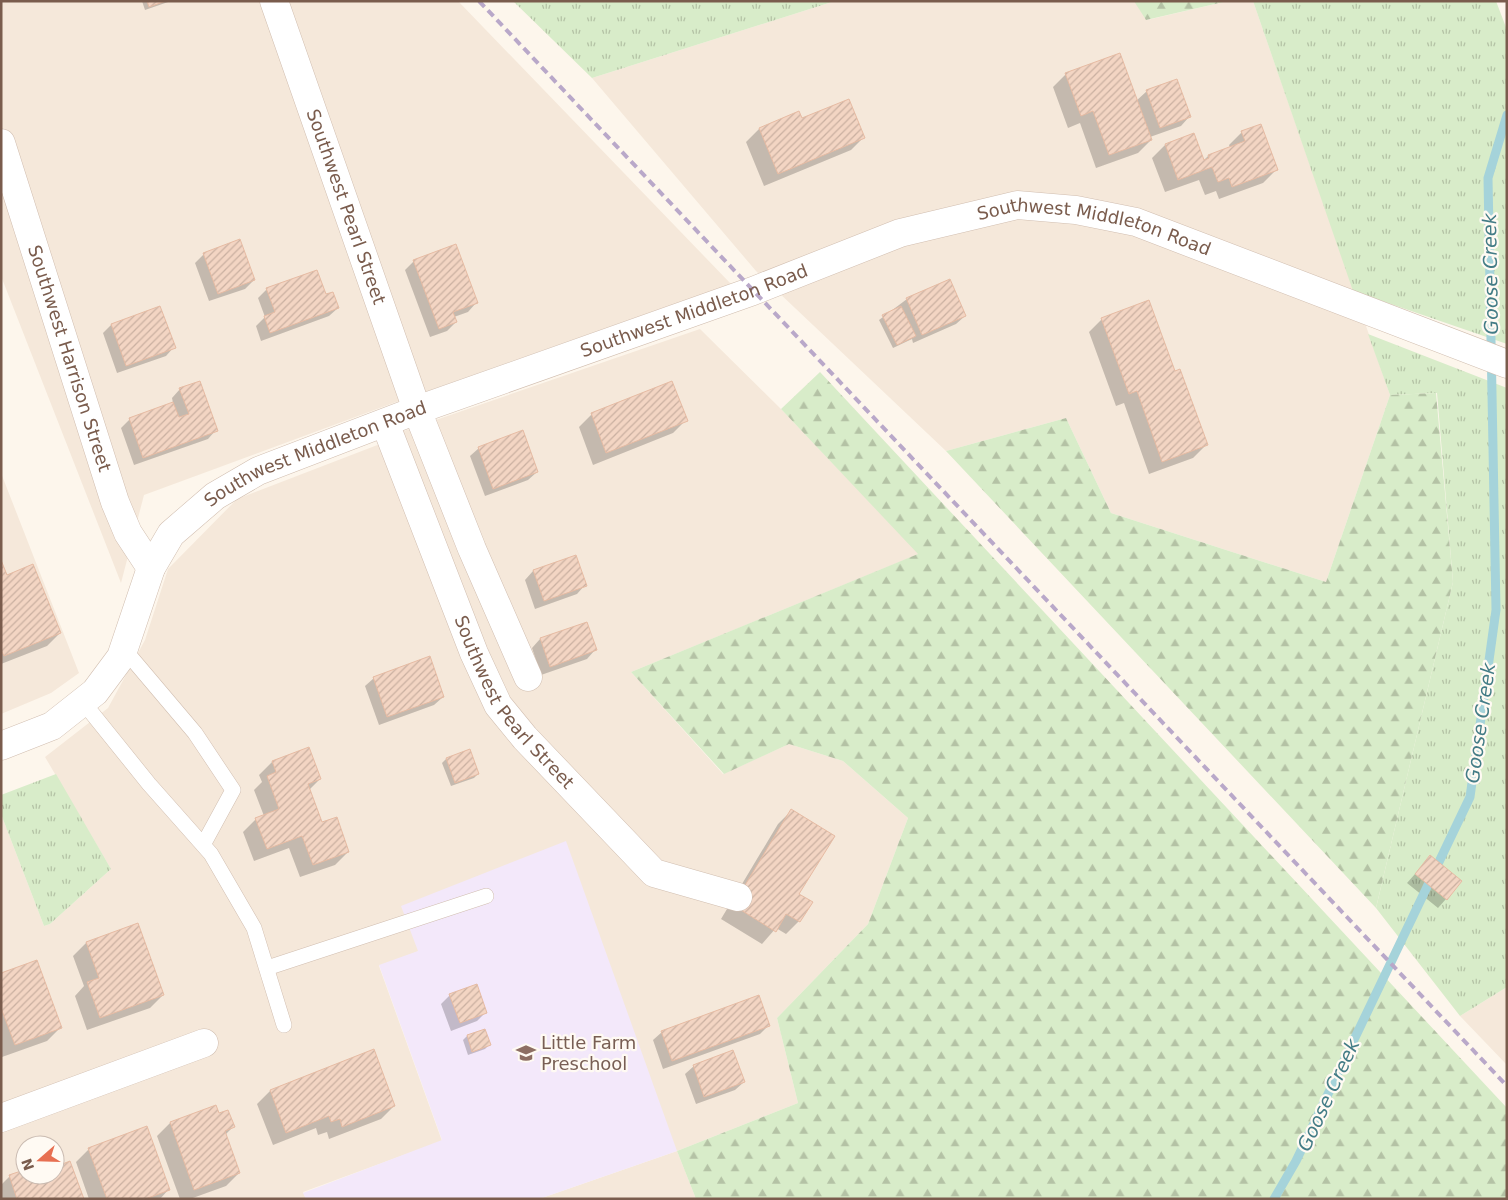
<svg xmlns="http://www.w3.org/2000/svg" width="1508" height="1200" font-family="'DejaVu Sans',sans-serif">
  <defs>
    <pattern id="grass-tufts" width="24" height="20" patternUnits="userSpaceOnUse" patternTransform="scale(1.25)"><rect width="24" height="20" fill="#d8ecc9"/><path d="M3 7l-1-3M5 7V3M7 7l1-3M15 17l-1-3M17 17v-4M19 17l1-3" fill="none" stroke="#b4c2a5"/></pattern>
    <pattern id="forest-firs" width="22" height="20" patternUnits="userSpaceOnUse" patternTransform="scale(1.25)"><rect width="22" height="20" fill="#d8ecc9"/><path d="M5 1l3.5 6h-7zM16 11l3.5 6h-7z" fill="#b4c2a5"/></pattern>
    <pattern id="building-hatch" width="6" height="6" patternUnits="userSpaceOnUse" patternTransform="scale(1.25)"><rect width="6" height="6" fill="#f3d5c3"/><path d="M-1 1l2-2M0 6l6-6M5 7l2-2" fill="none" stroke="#cab0a1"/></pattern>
  </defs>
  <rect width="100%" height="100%" fill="#fdf6ec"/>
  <path fill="#f5e8da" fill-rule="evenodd" d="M1,1h457l273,283 -335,118 -252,93 -23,88 -120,-307z
    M835,1h299l13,19 81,-19h25l137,394 -64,187 -215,-69 -45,-95 -120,33 -190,-180 -164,-193z
    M700,329l81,80 138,145 -288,118 92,102 66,-30 54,17 65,57 -40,106 -91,94 21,85 -121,48 19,48h-157l138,-48 -258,-200 -40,15 63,175 -139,51 3,7h-305v-385l43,112 6,-2 61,-55 -66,-112 63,-49 37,-68 23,-71 69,-70 143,-55 15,-10zM25,1145h30v30h-30z
    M1,473l78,200 -28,20 -50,21z
    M1507,987v78l-47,-49z"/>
  <path fill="#f3e8fa" d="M566,841l111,310 -138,48h-233l-3,-6 139,-53 -63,-175 39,-14 -17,-45z"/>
  <path fill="url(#grass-tufts)" d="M513,1h322l-243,77z
    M1253,1h243l11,29v314l-154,-53z
    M1368,334l139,54v599l-47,29 -84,-108 77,-326 -16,-189 -47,2z
    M56,774l55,95 -61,55 -6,2 -43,-112v-19z"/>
  <path fill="url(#forest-firs)" d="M1134,1h94l-82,19z
    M820,372l687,736v91h-811l-19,-48 121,-48 -21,-85 91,-94 40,-106 -65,-57 -54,-17 -65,30 -93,-102 287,-118 -137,-145z
    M1436,393l17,189 -77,326 -430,-457 120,-33 45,95 215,69 64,-187z"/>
  <path fill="#0003" d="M142,1h29l-26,9z
    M1066,74l70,27 11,-10 42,26 -8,9 -31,11 1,3 -13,13 -42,15 -16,-45 -12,5 -15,-41z
    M802,120l62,17 -13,13 -87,36 -18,-44 13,-13z
    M1242,132l34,38 -13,13 -44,16 -3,-8 -11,4 -6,-15 -34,12 -13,-34 13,-13 38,16 5,-5 22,-8 -1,-3z
    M204,254l50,26 -9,9 -36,12 -14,-38z
    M414,261l62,42 -8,9 -14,5 2,5 -9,9 -17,6 -25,-67z
    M267,289l58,7 13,12 -9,8 -68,25 -5,-15 9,-9 -7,-19z
    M907,299l58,17 -9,8 -43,19 -1,-4 -19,9 -14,-28z
    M160,308l14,39 -8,9 -49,17 -14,-40 8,-8z
    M1102,319l72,53 32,73 -13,13 -44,16 -25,-71 -8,3 -27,-74z
    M180,389l36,41 -8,9 -74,26 -13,-37 9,-9 43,-16 -1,-5z
    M592,414l94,6 -13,13 -80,32 -14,-38z
    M479,448l58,24 -9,8 -43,16 -15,-40z
    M1,564l5,13 54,56 -13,13 -46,18z
    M533,571l52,14 -8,9 -42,15 -10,-29z
    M586,623l9,27 -8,9 -46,16 -9,-27 8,-9z
    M374,678l69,19 -9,8 -55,20 -14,-39z
    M309,748l11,31 -11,11 13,34 26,28 -13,13 -35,12 -11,-29 -35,13 -11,-29 13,-13 8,-3 -10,-26 8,-8 -3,-7 13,-13z
    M469,750l9,24 -4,4 -23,8 -9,-23 4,-4z
    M791,811l8,110 -13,13 -10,-6 -14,16 -41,-25 57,-95z
    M1430,857l16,42 -8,9 -31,-25z
    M86,943l77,52 -13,13 -63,22 -12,-34 9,-10 -11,-30z
    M1,975l59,53 -13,13 -45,16z
    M450,995l36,17 -9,9 -26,10 -10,-27z
    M769,1025l-9,9 -97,35 -10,-29 9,-8z
    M484,1030l5,15 -4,4 -17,6 -5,-15 4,-4z
    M694,1066l50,16 -9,8 -39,14 -11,-30z
    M270,1091l124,15 -13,13 -52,20 -2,-7 -9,3 -2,-7 -43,17 -16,-41z
    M218,1115l15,12 -8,8 14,38 -13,13 -36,13h-10l-23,-63 13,-13z
    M89,1149l80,40 -9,10h-71l-13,-37z
    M55,1168l28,31h-82v-14l8,-8 12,-5 2,8 14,-5h18z"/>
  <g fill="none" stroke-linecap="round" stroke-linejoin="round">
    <path stroke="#a5d3da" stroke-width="9" d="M1274,1199l22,-38 174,-364 26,-187 -8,-432 19,-63"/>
  </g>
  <path fill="url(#building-hatch)" stroke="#e6bba3" d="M147,1h19l-17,6z
    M1120,53l32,87 -43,15 -16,-44 -12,5 -16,-43z
    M1177,79l14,38 -31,11 -14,-38z
    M849,99l16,39 -87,36 -19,-46 40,-17 3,7z
    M1261,124l17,46 -46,17 -3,-9 -11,4 -6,-15 -34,13 -13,-36 29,-11 10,27 5,-2 -1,-3 37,-14 -4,-10z
    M240,239l15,41 -37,14 -15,-41z
    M456,244l22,59 -25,9 4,10 -18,7 -26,-69z
    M317,270l9,24 7,-2 6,16 -69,25 -6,-17 11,-4 -9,-24z
    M950,279l16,37 -44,19 -16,-37z
    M1149,300l26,71 5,-2 28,76 -46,17 -25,-71 -8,3 -28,-76z
    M160,306l16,42 -50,18 -15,-42z
    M901,306l15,30 -19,9 -15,-30z
    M200,381l18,50 -75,27 -14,-40 44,-16 6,15 10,-3 -10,-26z
    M672,381l16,40 -82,32 -15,-40z
    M523,430l15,42 -45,17 -15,-42z
    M576,555l11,31 -43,15 -11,-31z
    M1,560l6,15 26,-11 28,69 -57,23 -3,-6z
    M587,622l10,28 -47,17 -10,-29z
    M430,656l14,41 -57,20 -14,-40z
    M309,747l12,32 -13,5 14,38 15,-5 12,35 -36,13 -11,-29 -35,13 -12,-31 24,-9 -12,-33 9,-4 -4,-11z
    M470,749l9,25 -24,9 -9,-25z
    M791,809l44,27 -36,58 14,8 -13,20 -14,-8 -10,18 -43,-27z
    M1430,855l32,26 -15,19 -32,-26z
    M138,923l26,72 -64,23 -13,-36 12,-4 -13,-36z
    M37,960l25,68 -47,17 -14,-37v-35z
    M477,984l10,29 -27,10 -11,-29z
    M759,995l11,31 -98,35 -11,-30z
    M485,1029l6,16 -19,7 -5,-17z
    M374,1049l21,57 -53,21 -2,-8 -9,3 -2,-6 -43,17 -16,-43z
    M733,1050l12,32 -41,15 -11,-32z
    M216,1105l3,8 9,-3 7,17 -10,4 15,42 -46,17 -24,-68z
    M147,1126l23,64 -25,9h-38l-19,-51z
    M70,1161l14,38h-67l-8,-24 12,-4 3,7 9,-3h22v-8z"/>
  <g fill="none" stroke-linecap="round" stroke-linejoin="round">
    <defs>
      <path id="service" d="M123,650l6,5 66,78 38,57 -30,55
        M83,702l66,82 62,70 43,74 30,97
        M267,968l219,-72"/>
      <g id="minor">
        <path id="s1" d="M274,1l143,409 55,139 56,128"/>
        <path id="s2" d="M1,143l114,359 13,31 23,35"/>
        <path id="s3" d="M385,423l89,230 24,52 27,33 129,135 84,24"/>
        <path id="s4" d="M1,746l51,-20 43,-34 26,-35 30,-89 20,-34 44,-38 43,-25 159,-61 336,-119 147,-58 117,-28 59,5 60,12 371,142"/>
        <path d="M1,1118l203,-75"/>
      </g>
    </defs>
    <use href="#service" stroke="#d1beb0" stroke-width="16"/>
    <use href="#minor" stroke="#d1beb0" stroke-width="29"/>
    <use href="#service" stroke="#fff" stroke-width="15"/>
    <use href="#minor" stroke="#fff" stroke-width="28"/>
    <path stroke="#b9a8c9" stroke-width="4" stroke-dasharray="8 5" stroke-linecap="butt" d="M479,1l1028,1085"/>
  </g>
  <defs>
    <symbol id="school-bare" viewBox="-9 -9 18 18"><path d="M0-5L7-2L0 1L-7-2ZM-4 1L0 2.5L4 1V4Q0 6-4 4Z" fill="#8d6e63" stroke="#fffaf3" stroke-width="2.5" paint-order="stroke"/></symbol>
  </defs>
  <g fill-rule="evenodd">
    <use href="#school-bare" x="512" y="1039" width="28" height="28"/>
  </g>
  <g text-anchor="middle" stroke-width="4.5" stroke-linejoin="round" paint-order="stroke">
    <g font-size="18" fill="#7a5c4d" stroke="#fffaf3">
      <text dy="6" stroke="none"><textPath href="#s1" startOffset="218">Southwest Pearl Street</textPath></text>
      <text dy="6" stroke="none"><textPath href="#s4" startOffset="1279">Southwest Middleton Road</textPath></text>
      <text dy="6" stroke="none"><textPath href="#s4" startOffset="859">Southwest Middleton Road</textPath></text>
      <text dy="6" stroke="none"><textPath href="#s2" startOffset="226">Southwest Harrison Street</textPath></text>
      <text dy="6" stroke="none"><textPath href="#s4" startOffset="454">Southwest Middleton Road</textPath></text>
      <text dy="6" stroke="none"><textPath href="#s3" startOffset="310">Southwest Pearl Street</textPath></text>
    </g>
    <g font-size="18" fill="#785e54" stroke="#fffaf3" text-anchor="start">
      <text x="541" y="1049">Little Farm<tspan x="541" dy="21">Preschool</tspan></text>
    </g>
    <g font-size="19" font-style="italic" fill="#437c86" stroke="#fffaf3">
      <text transform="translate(1490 274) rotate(-91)" y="7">Goose Creek</text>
      <text transform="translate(1480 723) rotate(-82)" y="7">Goose Creek</text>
      <text transform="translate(1328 1095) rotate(-65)" y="7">Goose Creek</text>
    </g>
  </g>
  <rect width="1508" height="1200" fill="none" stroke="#7a5c4d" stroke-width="5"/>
  <g transform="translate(40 1160) rotate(250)"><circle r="24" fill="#fffaf3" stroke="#cabbb1"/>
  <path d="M0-4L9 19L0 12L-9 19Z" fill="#e76f51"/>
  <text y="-8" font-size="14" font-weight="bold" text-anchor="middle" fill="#7a5c4d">N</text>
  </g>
</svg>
